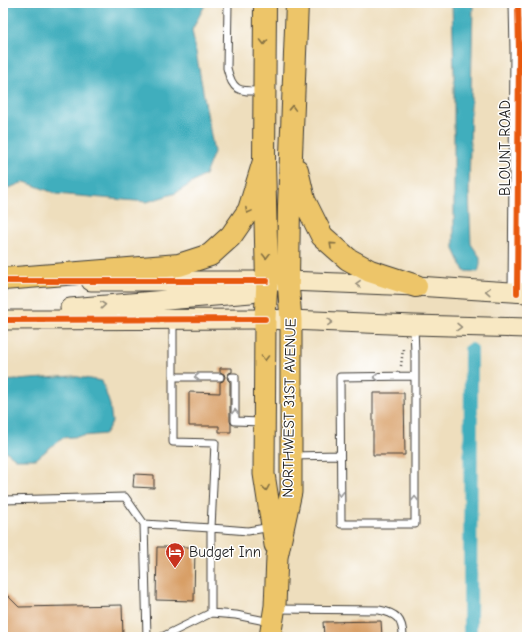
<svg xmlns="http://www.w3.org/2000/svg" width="530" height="640" font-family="'Comic Neue',sans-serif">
  <rect width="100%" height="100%" fill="#fff"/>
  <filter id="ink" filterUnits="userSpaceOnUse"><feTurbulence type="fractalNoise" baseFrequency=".025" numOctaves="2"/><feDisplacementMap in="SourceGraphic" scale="8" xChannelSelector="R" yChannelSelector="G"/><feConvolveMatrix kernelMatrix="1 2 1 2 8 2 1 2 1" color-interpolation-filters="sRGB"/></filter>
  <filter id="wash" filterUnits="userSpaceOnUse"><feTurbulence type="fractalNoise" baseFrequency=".012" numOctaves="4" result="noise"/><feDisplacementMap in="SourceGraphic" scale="16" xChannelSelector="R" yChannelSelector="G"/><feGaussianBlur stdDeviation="0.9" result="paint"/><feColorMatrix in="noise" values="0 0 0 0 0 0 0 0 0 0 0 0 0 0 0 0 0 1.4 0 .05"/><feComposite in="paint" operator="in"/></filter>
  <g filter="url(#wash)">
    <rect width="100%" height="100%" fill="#eedebd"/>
    <path fill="#40aebd" stroke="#2e656c" d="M3,3h203l-14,27 22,122 -9,23 -29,18 -29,9 -90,-8 -32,-12 -22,8z
      M452,3h21l-4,189 2,52 9,13v8l-2,7 -14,-1 -10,-22v-177z
      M73,376l29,5 8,24 2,17 -7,12 -43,4 -26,21h-20l-13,-10v-68z"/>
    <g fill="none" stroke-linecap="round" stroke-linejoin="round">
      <path stroke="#40aebd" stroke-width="14" d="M470,637l1,-287"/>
    </g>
    <g id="blocks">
      <path fill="#d89f66" d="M220,368h12v4l-3,1 -2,4 1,3 2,2v39l1,3v8h-12v-6h-30v-34l31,1v-11l3,-1 2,-4 -1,-3 -4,-2z
        M373,393h31l1,62h-32z
        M134,474l20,1v13l-21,-1z
        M157,547h38l-1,54 -38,-1z
        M3,591l16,16 103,-2 1,32h-120z
        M381,621l1,16h-58l-1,-15z"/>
    </g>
  </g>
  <g filter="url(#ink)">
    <use href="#blocks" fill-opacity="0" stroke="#3c3934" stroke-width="1"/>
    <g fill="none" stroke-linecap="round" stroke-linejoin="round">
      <defs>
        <path id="service" d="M228,3l-1,65c6,25 13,23 35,23
          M173,319v123l42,1 -4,85 37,3 23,-4
          M414,326l1,28v170h-74l-1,-147 75,-1
          M173,377h47
          M232,377h3v44l27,1
          M292,456l48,-1
          M3,500l122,-3 19,27 3,113
          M144,524l67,4v85l25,2 34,7
          M276,609l103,1c17,3 24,9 24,27
          M162,637l49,-24"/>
        <path id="tertiary" d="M517,293l2,-242 -1,-48"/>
        <path id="secondary" d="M91,281h197l128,5 111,7
          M70,308l181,-15 3,-3
          M3,320l262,-1 149,6 113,3"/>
        <path id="primary" d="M267,281l-2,38 -1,155 11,71
          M270,637l5,-31 2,-49 14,-65v-172l-3,-39"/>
        <path id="motorway" d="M265,3l-1,158 3,120
          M297,170l7,30 18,36 26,23 22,12 46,15
          M3,279l176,-14 31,-10 21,-19 18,-26 15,-49
          M288,281l1,-75 8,-203"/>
      </defs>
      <use href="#service" stroke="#3c3934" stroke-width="9"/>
      <use href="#tertiary" stroke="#3c3934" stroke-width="19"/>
      <use href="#secondary" stroke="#3c3934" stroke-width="21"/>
      <use href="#primary" stroke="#3c3934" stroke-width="23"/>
      <use href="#motorway" stroke="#3c3934" stroke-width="24"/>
      <path stroke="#3c3934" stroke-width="2.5" stroke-dasharray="1 3" stroke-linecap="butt" d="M401,366l2,-17"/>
      <use href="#service" stroke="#fff" stroke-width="7"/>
      <use href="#tertiary" stroke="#fff" stroke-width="17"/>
      <use href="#secondary" stroke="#f8e8c3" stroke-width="19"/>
      <use href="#primary" stroke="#edc569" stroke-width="21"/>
      <use href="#motorway" stroke="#edc569" stroke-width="22"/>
      <defs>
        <path id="cycleway" d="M3,281h264
          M517,293l2,-242 -1,-48
          M3,320l262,-1"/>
      </defs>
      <use href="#cycleway" stroke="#fff" stroke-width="8"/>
      <use href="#cycleway" stroke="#e8590c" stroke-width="6"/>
    </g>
    <defs><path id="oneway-chevron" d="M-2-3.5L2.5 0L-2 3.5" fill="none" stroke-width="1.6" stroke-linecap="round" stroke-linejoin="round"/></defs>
    <g stroke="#847042">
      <use href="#oneway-chevron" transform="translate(264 42) rotate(90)"/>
      <use href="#oneway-chevron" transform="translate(292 108) rotate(-88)"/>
      <use href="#oneway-chevron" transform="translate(248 211) rotate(118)"/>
      <use href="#oneway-chevron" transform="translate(332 245) rotate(-138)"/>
      <use href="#oneway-chevron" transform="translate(266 256) rotate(89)"/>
      <use href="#oneway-chevron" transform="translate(265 358) rotate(90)"/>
      <use href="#oneway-chevron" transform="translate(266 488) rotate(81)"/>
    </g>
    <g stroke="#958c78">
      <use href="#oneway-chevron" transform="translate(358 284) rotate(-178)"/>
      <use href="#oneway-chevron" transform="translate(488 291) rotate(-176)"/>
      <use href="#oneway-chevron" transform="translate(103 305) rotate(-5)"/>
      <use href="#oneway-chevron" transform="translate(330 322) rotate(2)"/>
      <use href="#oneway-chevron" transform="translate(459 327) rotate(1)"/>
    </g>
    <g stroke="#999">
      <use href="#oneway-chevron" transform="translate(197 377) rotate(-180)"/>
      <use href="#oneway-chevron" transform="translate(376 377) rotate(179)"/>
      <use href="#oneway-chevron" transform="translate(235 412) rotate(-90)"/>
      <use href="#oneway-chevron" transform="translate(340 494) rotate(89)"/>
      <use href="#oneway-chevron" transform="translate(415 499) rotate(-90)"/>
    </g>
  </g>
  <defs>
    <symbol id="hotel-pin" viewBox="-11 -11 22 30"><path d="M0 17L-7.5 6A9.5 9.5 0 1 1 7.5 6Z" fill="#c8321e" stroke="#fff"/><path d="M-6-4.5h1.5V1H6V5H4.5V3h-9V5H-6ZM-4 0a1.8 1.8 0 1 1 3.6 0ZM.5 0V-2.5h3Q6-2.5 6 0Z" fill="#fff"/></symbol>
  </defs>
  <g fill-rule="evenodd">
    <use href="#hotel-pin" x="164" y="541" width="22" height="30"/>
  </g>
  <g text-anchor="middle" stroke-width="3" stroke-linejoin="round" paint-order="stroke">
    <g font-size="15" fill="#1c1c1c" stroke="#fff">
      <text transform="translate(505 148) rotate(-90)" y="5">BLOUNT ROAD</text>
      <text transform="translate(289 408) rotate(-89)" y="5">NORTHWEST 31ST AVENUE</text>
    </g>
    <g font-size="15" fill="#1c1c1c" stroke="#fff" text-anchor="start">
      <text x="189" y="557">Budget Inn</text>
    </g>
  </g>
  <rect width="530" height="640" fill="none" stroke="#fff" stroke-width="16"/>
</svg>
